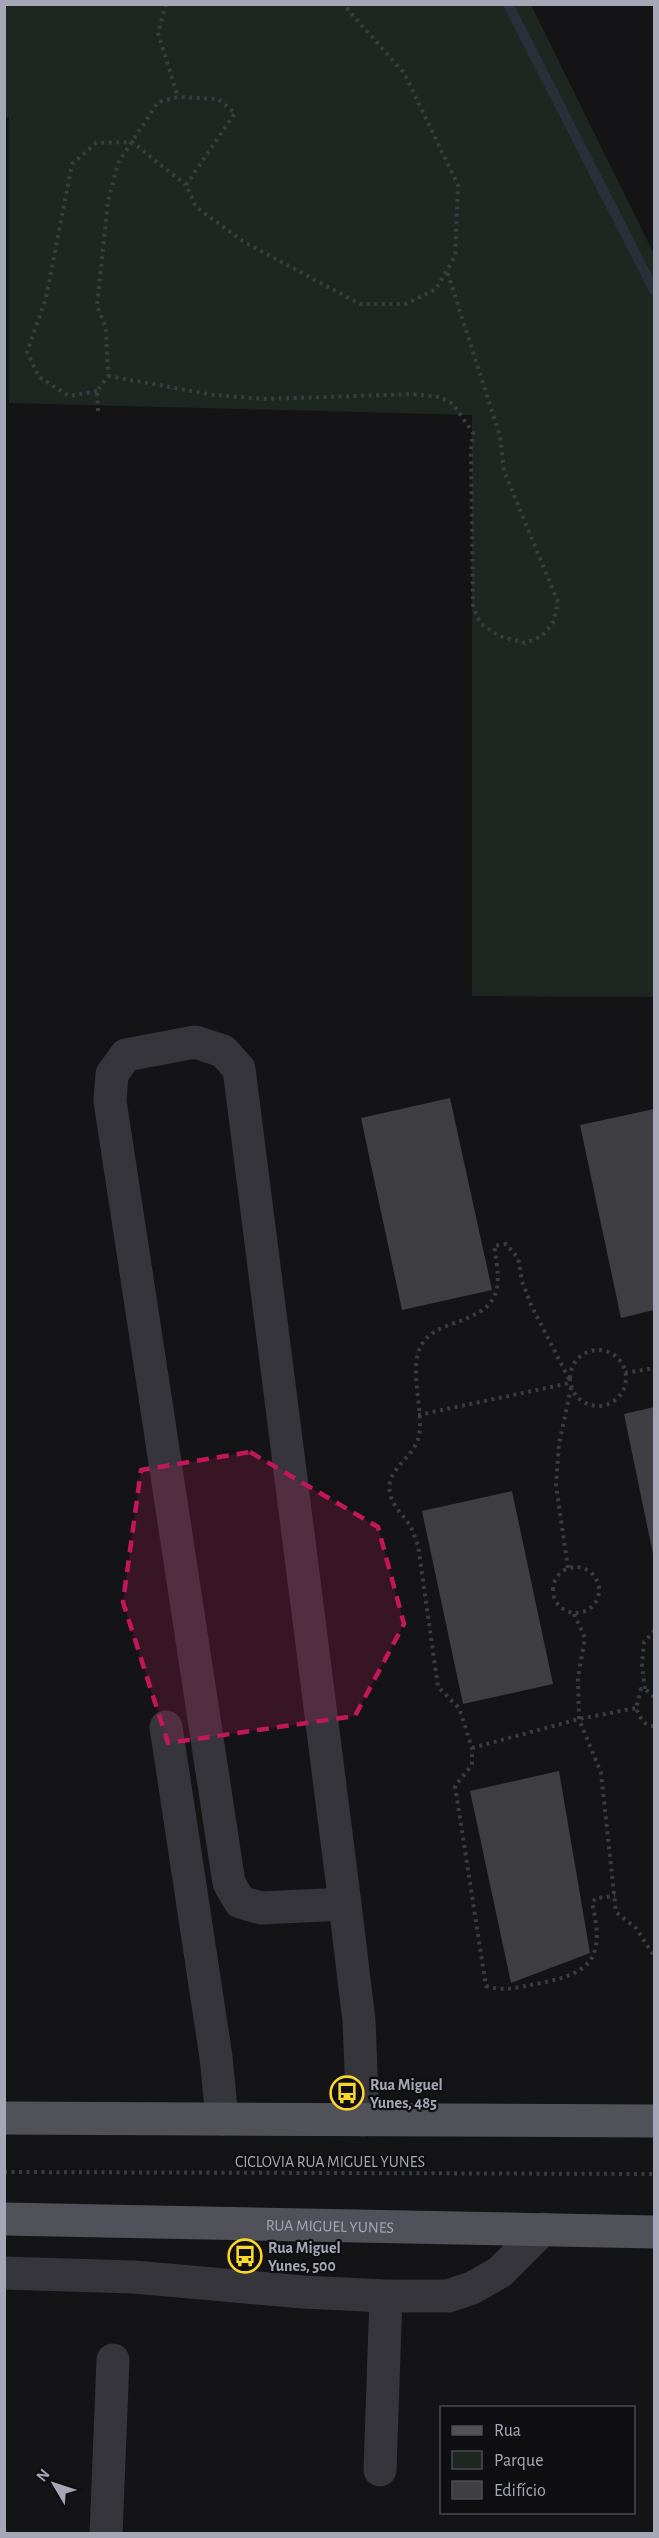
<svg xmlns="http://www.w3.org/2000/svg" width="659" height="2538" font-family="'Alegreya Sans',sans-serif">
  <rect width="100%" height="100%" fill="#141416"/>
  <path fill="#1e2620" d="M4,5h527l123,249v743l-182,-1v-581l-463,-12v-286h-5z"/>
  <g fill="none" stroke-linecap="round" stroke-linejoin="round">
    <path stroke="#2a303a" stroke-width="10" d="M508,4l146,286"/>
  </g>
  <path fill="#3e3e43" d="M450,1098l42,192 -90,20 -41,-192z
    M654,1109v201l-33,8 -41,-193z
    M654,1407v147h-1l-29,-140z
    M512,1491l41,193 -90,20 -41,-193z
    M559,1771l31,182 -79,30 -41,-192z"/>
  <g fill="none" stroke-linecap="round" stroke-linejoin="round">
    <path stroke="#3b3c42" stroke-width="4" stroke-dasharray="3 4.5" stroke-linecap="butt" d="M166,4l-8,29 20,64
      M108,376l106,19 52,4 147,-5 27,3 13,7 20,29 -2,17 2,155 7,18 19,13 26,7 17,-7 11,-13 5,-21 -54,-131 -4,-35 -53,-165
      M97,391l-28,5 -30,-19 -12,-25 19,-54 26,-134 24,-21 36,-1 54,43
      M98,411l-1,-20 11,-15 -2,-48 -9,-22 11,-105 10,-38 40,-61 20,-5 40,2 17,14 -49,72 10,22 48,35 116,62h46l30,-15 19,-33 3,-71 -54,-112 -61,-69
      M570 1378a28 28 0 1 1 56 0a28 28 0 1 1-56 0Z
      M625,1373l29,-5
      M569,1379l-38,-74 -9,-24 -4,-23 -12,-14 -12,2c9,48 5,62 -42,78 -12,4 -23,9 -30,20 -15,24 4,73 -4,95 -6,20 -33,31 -28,54 2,12 12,21 19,31 4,6 6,14 9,21l20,142 21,21 13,40v17l-17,21 31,200c17,6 33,1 50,-2 54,-10 70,-24 56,-81l4,-5 19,-2
      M418,1415l152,-32
      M553 1590a23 23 0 1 1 46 0a23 23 0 1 1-46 0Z
      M568,1568l-12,-83 3,-41 12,-56
      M574,1614l11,24 -7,39 1,42 22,54 15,139 20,16 18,28
      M645,1689l-3,-24 2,-23 10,-11
      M654,1697l-9,-8h-4l-5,19c4,9 7,18 18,18
      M472,1748l107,-29 57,-11
      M4,2172l650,2"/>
    <path stroke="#35353b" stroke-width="33" d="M166,1727l50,330 6,62
      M345,1904l-84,4 -21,-6 -11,-19 -119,-782 2,-27 14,-19 69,-13 28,9 16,18 106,835 14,117 4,99
      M4,2273l130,4 169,15 83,4h62l24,-8 28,-16 43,-43
      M380,2470l6,-174
      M106,2534l7,-174"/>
    <g stroke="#51515a" stroke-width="33">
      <path d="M4,2118l650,3"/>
      <path id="s1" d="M4,2219l650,13"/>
    </g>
  </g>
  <path fill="#c2185b" fill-opacity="0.2" stroke="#c2185b" stroke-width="4.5" stroke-dasharray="12 8" stroke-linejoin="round" d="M250,1452l128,75 26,97 -49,92 -187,27 -45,-141 18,-132z"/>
  <defs>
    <symbol id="bus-ring" viewBox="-11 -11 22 22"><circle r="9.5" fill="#0f0f11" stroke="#f9d629" stroke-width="1.5"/><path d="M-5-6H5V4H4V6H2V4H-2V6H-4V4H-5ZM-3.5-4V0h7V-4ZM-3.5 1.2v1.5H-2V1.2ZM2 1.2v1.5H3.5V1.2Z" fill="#f9d629"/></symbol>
  </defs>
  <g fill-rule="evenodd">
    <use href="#bus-ring" x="328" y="2074" width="38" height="38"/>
    <use href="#bus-ring" x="226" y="2237" width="38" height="38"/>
  </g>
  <g text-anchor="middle" stroke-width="4.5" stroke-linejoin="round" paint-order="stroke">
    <g font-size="16" font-weight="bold" fill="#a5a7b7" stroke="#0f0f11" text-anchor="start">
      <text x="370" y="2090">Rua Miguel<tspan x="370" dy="18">Yunes, 485</tspan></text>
      <text x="268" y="2253">Rua Miguel<tspan x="268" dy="18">Yunes, 500</tspan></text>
    </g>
    <g font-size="16" fill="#a5a7b7" stroke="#0f0f11">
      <text x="330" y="2167">CICLOVIA RUA MIGUEL YUNES</text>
      <text dy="6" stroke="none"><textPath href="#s1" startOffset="326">RUA MIGUEL YUNES</textPath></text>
    </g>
  </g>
  <rect width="659" height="2538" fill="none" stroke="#a5a7b7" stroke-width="12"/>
  <rect x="440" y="2406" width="195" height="108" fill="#0f0f11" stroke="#4b4c53" stroke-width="1.5"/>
  <rect x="452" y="2426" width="30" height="9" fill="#51515a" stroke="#4b4c53" stroke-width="1.5"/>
  <text x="494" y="2436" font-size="18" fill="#a5a7b7">Rua</text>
  <rect x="452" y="2451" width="30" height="18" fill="#1e2620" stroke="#4b4c53" stroke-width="1.5"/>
  <text x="494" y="2466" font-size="18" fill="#a5a7b7">Parque</text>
  <rect x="452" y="2481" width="30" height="18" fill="#3e3e43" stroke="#4b4c53" stroke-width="1.5"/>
  <text x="494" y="2496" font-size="18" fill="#a5a7b7">Edifício</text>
  <g transform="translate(54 2484) rotate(309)" stroke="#0f0f11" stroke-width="4.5" paint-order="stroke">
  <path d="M0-4.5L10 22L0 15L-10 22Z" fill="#a5a7b7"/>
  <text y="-9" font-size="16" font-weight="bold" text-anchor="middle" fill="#a5a7b7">N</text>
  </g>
</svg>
